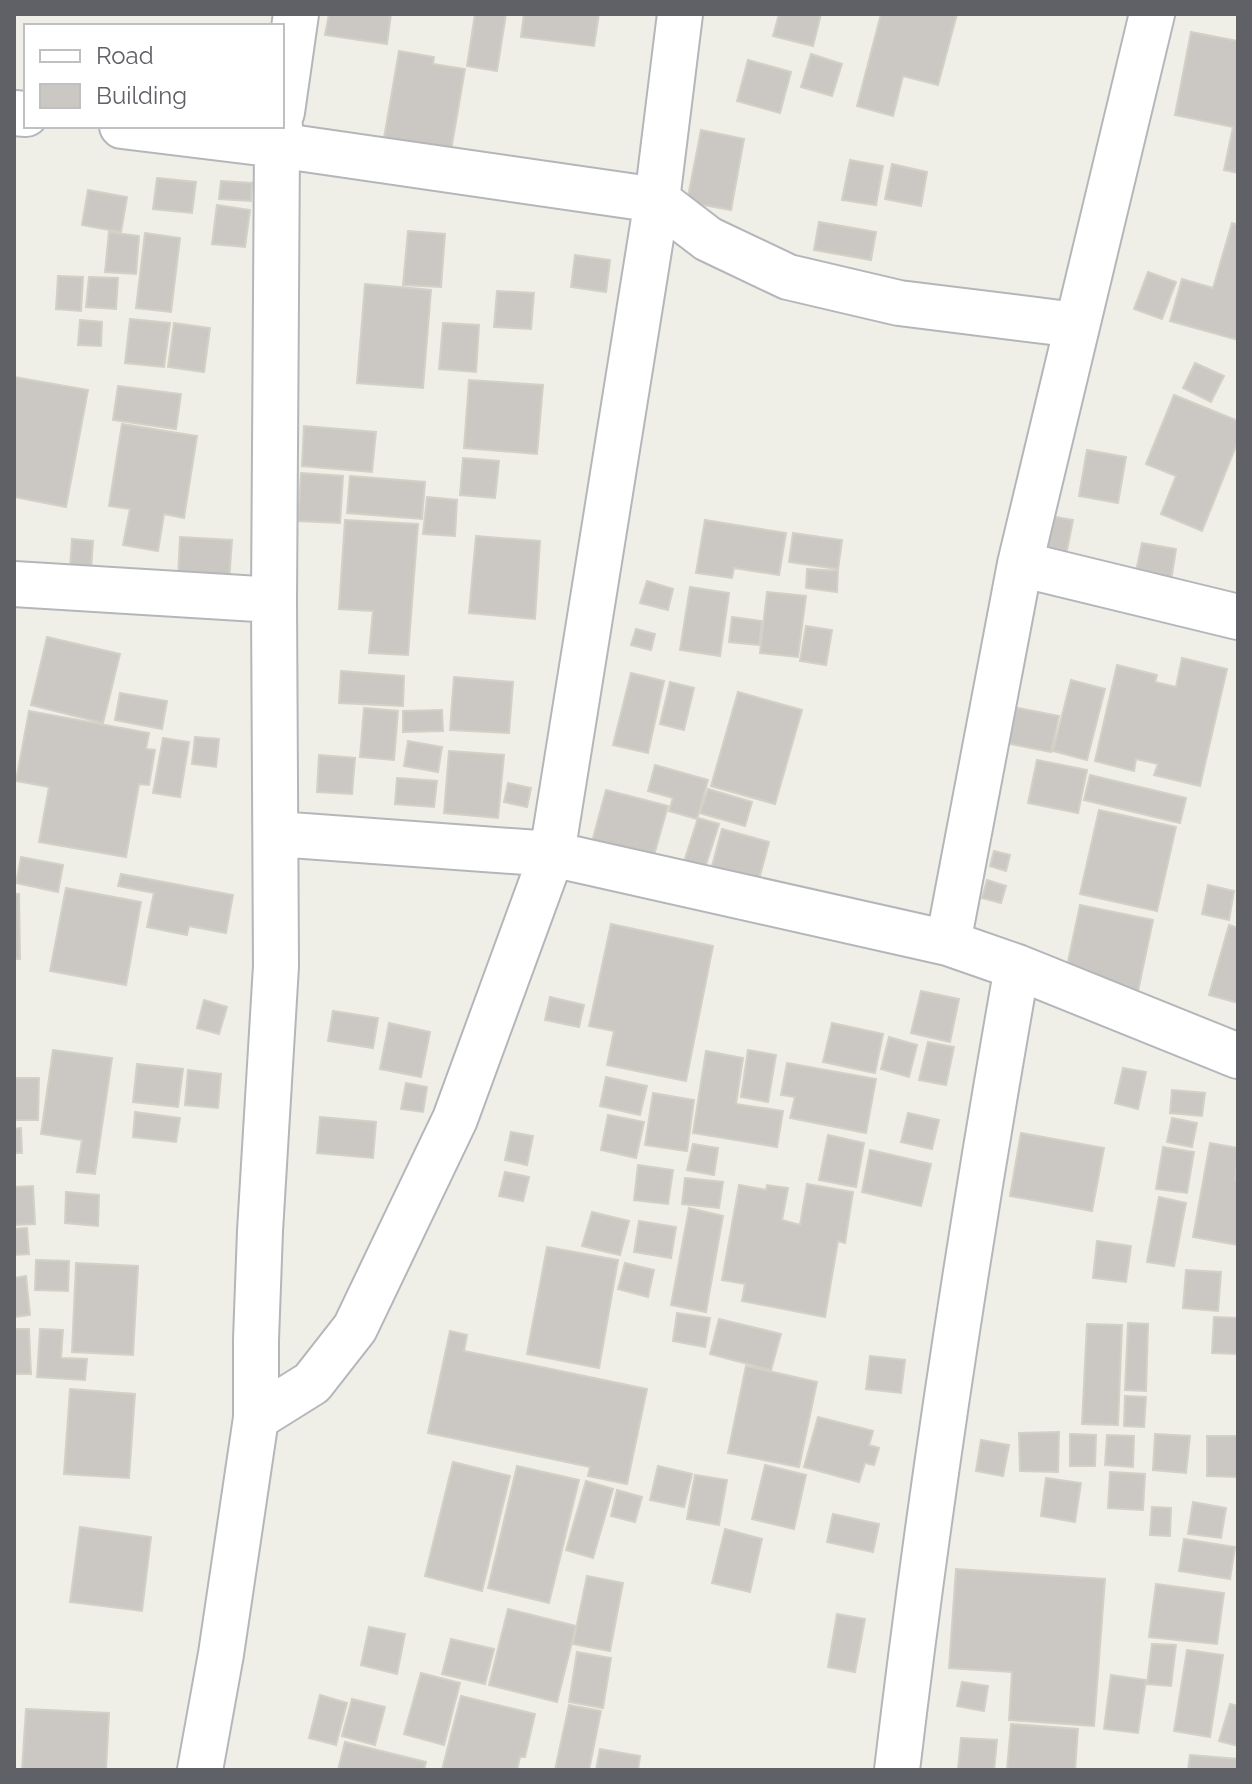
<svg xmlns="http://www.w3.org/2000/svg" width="1252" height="1784" font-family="Raleway,sans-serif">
  <rect width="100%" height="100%" fill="#efeee7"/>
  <path fill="#cbc8c4" stroke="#d3d0c6" stroke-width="2" d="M329,14h62l-4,30 -62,-9z
    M475,14h31l-9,57 -30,-5z
    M524,14h75l-5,32 -73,-9z
    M779,14h42l-8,32 -40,-10z
    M881,14h76l-19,71 -35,-9 -10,40 -36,-10z
    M1191,32l47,9v132l-14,-3 9,-43 -58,-12z
    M399,51l35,6 -1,7 32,5 -16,93 -67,-12z
    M811,54l31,10 -10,32 -31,-9z
    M748,60l43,12 -11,41 -43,-12z
    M701,130l43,9 -13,71 -44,-8z
    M850,160l33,6 -7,39 -34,-5z
    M892,164l35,8 -6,34 -36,-7z
    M157,178l39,4 -4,31 -39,-4z
    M221,181l31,2 -1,18 -32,-2z
    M88,190l39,7 -6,35 -39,-7z
    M217,205l33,5 -5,37 -33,-3z
    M819,222l57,10 -5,28 -57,-10z
    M1232,223l6,2v115l-68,-19 12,-42 31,9z
    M408,231l37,3 -4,53 -38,-2z
    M109,232l30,4 -3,38 -31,-2z
    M145,233l35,5 -9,74 -35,-4z
    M575,255l35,5 -4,32 -35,-5z
    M1148,272l28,10 -14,37 -28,-10z
    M58,276l25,1 -2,34 -25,-2z
    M89,277l29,1 -2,31 -30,-2z
    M365,284l66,6 -8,98 -66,-5z
    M497,291l37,2 -3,36 -37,-2z
    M130,319l40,4 -6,44 -39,-4z
    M80,320l22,2 -1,24 -23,-1z
    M174,323l36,5 -6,44 -36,-5z
    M443,323l36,2 -3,47 -37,-3z
    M1195,363l29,13 -13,26 -28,-14z
    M14,377l74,13 -22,117 -52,-10z
    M469,380l74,5 -6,69 -73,-6z
    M118,386l63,8 -5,35 -63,-9z
    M1174,395l64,26v20l-36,90 -41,-17 15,-38 -30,-12z
    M122,424l75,12 -13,82 -20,-4 -6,37 -35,-6 7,-36 -21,-3z
    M304,426l72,6 -4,40 -70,-6z
    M1087,450l39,7 -8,46 -39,-7z
    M463,458l36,3 -4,37 -35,-3z
    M301,473l42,3 -3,47 -42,-2z
    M350,476l75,6 -3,37 -75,-6z
    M427,497l30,3 -2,36 -32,-2z
    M1051,516l22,4 -10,50 -21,-4z
    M345,520l73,4 -10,131 -39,-2 4,-42 -34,-2z
    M705,520l81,13 -7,42 -45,-7 -2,10 -36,-5z
    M793,533l49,7 -4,29 -49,-7z
    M476,536l64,5 -5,78 -66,-6z
    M180,537l52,3 -3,42 -51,-3z
    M72,539l21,2 -2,29 -21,-2z
    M1142,543l34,6 -6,38 -36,-6z
    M807,569l31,2 -1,21 -31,-4z
    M647,581l26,8 -5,21 -28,-7z
    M690,587l39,6 -9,63 -40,-6z
    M767,592l39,4 -8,61 -38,-4z
    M732,617l30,4 -3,24 -30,-3z
    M806,626l26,4 -6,35 -26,-4z
    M636,629l19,5 -4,16 -20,-5z
    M47,637l73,17 -17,69 -72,-18z
    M1182,658l45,11 -27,117 -46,-11 4,-11 -22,-5 -2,12 -39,-10 22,-96 40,10 -2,7 21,5z
    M341,671l63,5 -1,30 -64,-3z
    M631,673l33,8 -16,72 -35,-8z
    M454,677l59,5 -4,51 -59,-3z
    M1071,680l34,9 -18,71 -34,-9z
    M670,682l24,6 -10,42 -24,-6z
    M738,692l64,18 -27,94 -64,-18z
    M120,693l47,8 -5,28 -47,-9z
    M1004,705l55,11 -8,36 -55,-11z
    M364,708l34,3 -4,49 -34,-3z
    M442,710l1,21 -40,1v-21z
    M29,711l120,22 -3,16 9,1 -6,35 -10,-1 -13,73 -87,-15 10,-55 -33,-6z
    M195,737l24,2 -3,28 -24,-3z
    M163,738l26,4 -9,55 -27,-4z
    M408,741l34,6 -4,25 -34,-6z
    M449,751l55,4 -6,63 -54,-5z
    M319,755l36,3 -3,36 -35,-2z
    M1037,760l50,10 -9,43 -50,-10z
    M655,765l53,15 -11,39 -28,-8 4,-13 -25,-7z
    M1090,775l96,23 -6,25 -96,-23z
    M397,778l40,3 -3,26 -39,-3z
    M508,783l23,5 -4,19 -23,-5z
    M708,789l44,13 -7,24 -45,-13z
    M606,790l62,16 -18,63 -61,-16z
    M1099,810l77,17 -19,84 -77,-17z
    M698,818l21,6 -15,47 -21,-6z
    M722,829l47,13 -11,41 -47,-13z
    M994,851l16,4 -4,16 -16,-5z
    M21,857l42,8 -5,27 -42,-9z
    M121,874l112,21 -7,38 -37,-7 -2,9 -40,-8 7,-34 -36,-7z
    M987,880l19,6 -5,17 -19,-5z
    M1208,885l26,6 -5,29 -27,-6z
    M66,888l75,14 -15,83 -76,-14z
    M14,894h5l1,65h-6z
    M1080,905l73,15 -15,71 -73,-15z
    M611,924l102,22 -27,135 -79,-16 7,-34 -25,-5z
    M1229,925l9,3v75l-29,-8z
    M921,991l38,8 -9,43 -39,-9z
    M550,997l34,8 -5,22 -34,-7z
    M204,1000l23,7 -8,27 -22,-6z
    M333,1011l45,7 -5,30 -45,-7z
    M389,1023l41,9 -9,45 -41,-8z
    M832,1023l51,11 -8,39 -52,-11z
    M889,1037l28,8 -8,32 -28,-8z
    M928,1042l26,5 -8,38 -27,-5z
    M53,1050l59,8 -17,116 -18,-2 5,-32 -41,-6z
    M748,1050l28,5 -8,47 -27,-5z
    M706,1051l37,7 -7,46 47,7 -6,36 -84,-14z
    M787,1063l89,16 -10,54 -76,-15 5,-21 -14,-2z
    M137,1064l46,5 -5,38 -45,-5z
    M1123,1068l23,4 -8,37 -23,-6z
    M188,1070l33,4 -3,34 -33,-3z
    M606,1077l41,9 -7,29 -40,-9z
    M14,1078h25l-1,42h-24z
    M406,1083l21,4 -4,25 -22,-3z
    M1172,1090l33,3 -3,23 -32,-3z
    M653,1093l41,7 -7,51 -42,-6z
    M135,1112l45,6 -4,24 -43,-5z
    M908,1113l31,7 -7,29 -31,-7z
    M608,1115l36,7 -8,36 -35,-8z
    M320,1117l56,5 -3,36 -56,-5z
    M1172,1118l25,5 -5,24 -25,-5z
    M21,1128l1,25h-8v-24z
    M511,1132l22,4 -6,29 -22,-5z
    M1021,1133l83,15 -12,63 -82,-15z
    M828,1135l36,8 -8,44 -37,-7z
    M1210,1143l28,5 -3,32 3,1v64l-45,-8z
    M693,1144l25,4 -4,27 -27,-5z
    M1163,1147l31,5 -7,41 -31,-4z
    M870,1150l61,14 -10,42 -59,-14z
    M638,1165l35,5 -5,34 -34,-4z
    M505,1172l24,5 -6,24 -24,-5z
    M685,1178l38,4 -4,26 -37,-4z
    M807,1184l46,8 -8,51 -7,-2 -13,76 -83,-16 3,-17 -23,-4 17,-95 27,5 1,-5 21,3 -6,32 18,5z
    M33,1186l2,38 -21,1v-38z
    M66,1192l33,3 -1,31 -33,-3z
    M1159,1197l27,6 -12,63 -27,-4z
    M689,1208l34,8 -17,96 -35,-7z
    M592,1212l37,9 -9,34 -38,-9z
    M639,1221l37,6 -5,31 -37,-6z
    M27,1228l2,26 -15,1v-26z
    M1097,1241l34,5 -5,36 -33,-4z
    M547,1247l71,13 -19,108 -72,-14z
    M36,1260l33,1 -1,30 -33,-1z
    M76,1263l62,3 -5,89 -61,-3z
    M625,1263l29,7 -6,27 -30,-8z
    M1186,1270l35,2 -3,39 -35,-3z
    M26,1276l4,39 -16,2v-39z
    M677,1313l33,5 -5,29 -32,-6z
    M1214,1317l24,1v36l-26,-1z
    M719,1319l62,15 -10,36 -61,-16z
    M1128,1323l20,1 -2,67 -21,-1z
    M1087,1324l35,1 -4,100 -36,-1z
    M14,1329h15l2,45h-17z
    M40,1329l23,1 -2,28 26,1 -2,21 -48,-3z
    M450,1331l17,4 -3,16 183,38 -20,95 -39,-8 2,-9 -162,-34z
    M870,1356l35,4 -4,33 -35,-4z
    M746,1366l71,16 -18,85 -71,-14z
    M70,1389l65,5 -6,84 -65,-4z
    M1125,1396l21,1 -2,30 -20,-1z
    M818,1417l55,14 -4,14 10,3 -5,17 -9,-2 -6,19 -55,-15z
    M1059,1432l-1,40 -38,-1 -1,-38z
    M1070,1434l26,1 -1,31h-25z
    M1155,1434l35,2 -4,37 -33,-3z
    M1107,1435l27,1 -1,31 -28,-2z
    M1207,1436h31v41l-31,-1z
    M981,1440l28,5 -6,31 -27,-5z
    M453,1462l57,14 -28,115 -57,-15z
    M765,1465l41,10 -12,54 -42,-10z
    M517,1466l62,14 -30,123 -61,-15z
    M658,1466l34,8 -8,33 -34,-7z
    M1110,1472l35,2 -2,36 -35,-2z
    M695,1475l32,5 -8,45 -32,-6z
    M1046,1478l35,5 -6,39 -34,-6z
    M586,1481l27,8 -20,69 -27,-8z
    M617,1490l25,7 -7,25 -24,-6z
    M1193,1502l33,6 -5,30 -33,-4z
    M1152,1507l19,1 -1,28 -20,-1z
    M833,1514l46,10 -6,28 -46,-10z
    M80,1527l71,10 -9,74 -72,-9z
    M725,1529l37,10 -12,53 -38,-9z
    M1184,1539l51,8 -5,32 -51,-8z
    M956,1569l149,10 -11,147 -85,-6 3,-48 -63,-4z
    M587,1576l36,7 -13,68 -37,-7z
    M1156,1584l68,9 -7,51 -68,-7z
    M508,1609l68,17 -19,76 -68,-17z
    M837,1614l28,5 -10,53 -27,-5z
    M369,1627l36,7 -8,40 -36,-9z
    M451,1639l43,10 -9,35 -43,-10z
    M1152,1644l24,1 -5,41 -24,-2z
    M1187,1650l36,5 -13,82 -36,-6z
    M577,1652l34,6 -8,50 -34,-6z
    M421,1673l39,10 -16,62 -40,-11z
    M1111,1675l35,5 -8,53 -34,-4z
    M962,1682l26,4 -4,25 -27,-5z
    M320,1695l27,8 -11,42 -27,-7z
    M461,1696l74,18 -10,43h-5l-3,13h-75z
    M352,1699l33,8 -10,38 -33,-9z
    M1230,1704l8,2v40l-19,-5z
    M569,1705l32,6 -12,59h-34z
    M26,1709l83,4 -3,57h-84z
    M1011,1724l67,5 -3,41h-68z
    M961,1738l36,2 -3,30 -36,-1z
    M345,1742l81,20 -2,8h-86z
    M600,1749l40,7 -2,14h-42z
    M1190,1755l48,4v11h-50z"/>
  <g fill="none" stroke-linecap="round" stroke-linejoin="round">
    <defs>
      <path id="street" d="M282,112l14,-98
        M14,113l12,1
        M122,126l155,19 380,55 51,39 80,38 111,26 177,22
        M1020,564l218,53
        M14,584l260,16
        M277,834l275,20 396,89 69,24 221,89
        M948,943l72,-379 132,-550
        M256,1418l56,-35 43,-55 100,-209 97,-265 105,-654 23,-186
        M200,1770l21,-116 35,-236v-78l4,-109 16,-265 -2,-366 3,-455 3,-19
        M897,1770c32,-269 73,-537 120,-803"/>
    </defs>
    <use href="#street" stroke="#b4b6ba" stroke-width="48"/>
    <use href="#street" stroke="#fff" stroke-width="44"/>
  </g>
  <rect width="1252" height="1784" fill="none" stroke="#5f6166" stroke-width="32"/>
  <rect x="24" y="24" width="260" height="104" fill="#ffffff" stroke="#bfc0c2" stroke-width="2"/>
  <rect x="40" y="50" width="40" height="12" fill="#ffffff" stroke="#bfc0c2" stroke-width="2"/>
  <text x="96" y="64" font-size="24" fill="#5f6166">Road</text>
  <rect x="40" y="84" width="40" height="24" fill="#cbc8c4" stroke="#bfc0c2" stroke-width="2"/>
  <text x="96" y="104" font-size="24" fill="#5f6166">Building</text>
</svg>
